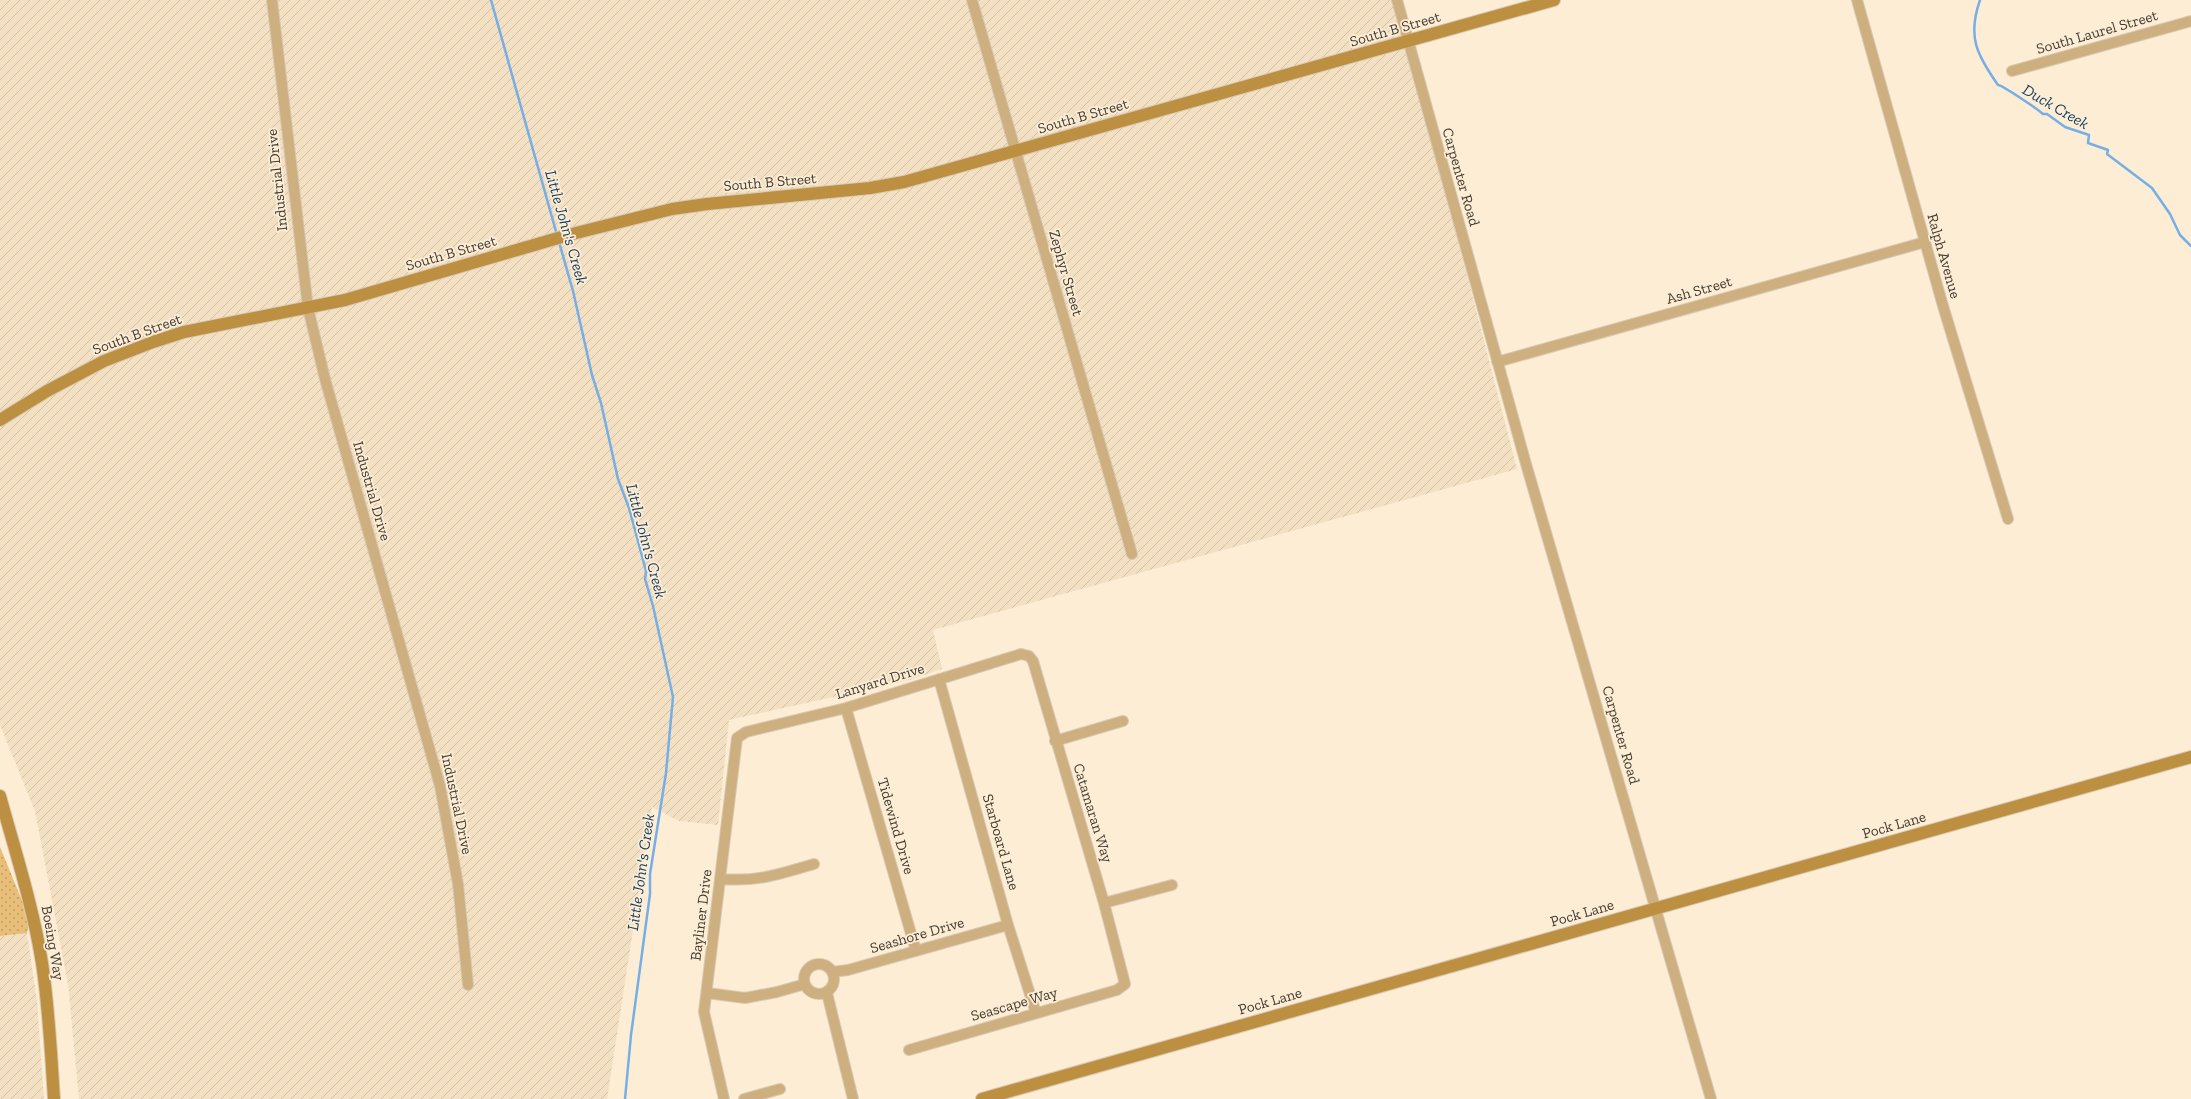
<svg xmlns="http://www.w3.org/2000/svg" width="2191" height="1099" viewBox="0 0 2191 1099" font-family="'Zilla Slab',serif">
  <defs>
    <pattern id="industrial-furrows" width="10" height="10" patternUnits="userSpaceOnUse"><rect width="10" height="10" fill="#f3e0c2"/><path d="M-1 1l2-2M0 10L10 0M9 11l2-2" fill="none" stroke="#d2c1a7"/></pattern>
    <pattern id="green-dots" width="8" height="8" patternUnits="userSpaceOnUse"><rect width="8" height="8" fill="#e9be78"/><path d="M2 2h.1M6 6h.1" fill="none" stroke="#be9c63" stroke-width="1.8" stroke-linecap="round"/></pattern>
  </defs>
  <rect width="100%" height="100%" fill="#fdedd5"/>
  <!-- industrial -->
  <path fill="url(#industrial-furrows)" d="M0 0H1396L1517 469 933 630 942 669 910 680 729 720 718 825 679 821 652 807 607 1099H79L68 984 35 811 0 725Z
    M27 933 37 1002 44 1099H0V936Z"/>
  <!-- green -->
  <path fill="url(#green-dots)" d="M0 847 30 920 27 933 0 936Z"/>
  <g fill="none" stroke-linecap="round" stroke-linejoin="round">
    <!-- stream -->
    <path stroke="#76aee6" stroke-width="2.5" d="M491 0 557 235
      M1980 0C1967 37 1977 55 1998 85 2002 85 2039 110 2043 114H2047L2065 127 2089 135 2088 143 2108 150 2107 154 2152 188 2170 214 2180 235 2191 246
      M559 242 573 291 592 375 601 403 618 479 629 508 646 571 645 579 653 606 673 697 666 773 650 874V894L631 1035 625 1099"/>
    <defs>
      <path id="street" d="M272 0 308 308 325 379 440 786 458 884 468 985
        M972 0 1132 554
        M1397 0 1526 464 1711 1099
        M1857 0 1943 306 2008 519
        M2012 71 2191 21
        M1497 362 1925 242
        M939 679 1008 925 1036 1013
        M846 708 916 951
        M1055 741 1123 721
        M721 879C758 882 779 874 814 864
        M1104 903 1172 885
        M804 979a15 15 0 1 1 30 0a15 15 0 1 1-30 0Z
        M832 972 848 970 1008 925
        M707 993 745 998 777 992 805 984
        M827 993 853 1099
        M724 1099 704 1012 737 738 746 732 846 708 1021 654 1029 656 1033 661 1104 903 1125 984 1117 990 909 1050
        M744 1099 780 1089"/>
      <path id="secondary" d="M0 420 47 391 104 361 153 342 184 332 345 300 572 234 672 209 707 204 870 188 904 182 1554 0
        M0 796C15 851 33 906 42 963 49 1008 51 1054 54 1099
        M982 1099 2191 757"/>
    </defs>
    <!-- street casing -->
    <use href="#street" stroke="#d7c9b4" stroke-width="12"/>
    <!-- secondary casing -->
    <use href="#secondary" stroke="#d7c9b4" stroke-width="14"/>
    <!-- street -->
    <use href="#street" stroke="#ceb080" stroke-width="10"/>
    <!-- secondary -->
    <use href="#secondary" stroke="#bc8f41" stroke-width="12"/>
  </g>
  <g text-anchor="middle" stroke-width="3.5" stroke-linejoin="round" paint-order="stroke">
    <!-- street labels -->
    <g font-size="15" fill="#413b31" stroke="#fdedd5">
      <text transform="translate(1395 29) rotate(-16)" y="5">South B Street</text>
      <text transform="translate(2097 32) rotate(-16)" y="5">South Laurel Street</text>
      <text transform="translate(1083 116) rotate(-16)" y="5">South B Street</text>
      <text transform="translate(1461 177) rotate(74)" y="5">Carpenter Road</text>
      <text transform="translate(277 180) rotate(-96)" y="5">Industrial Drive</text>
      <text transform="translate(770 182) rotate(-5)" y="5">South B Street</text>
      <text transform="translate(451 253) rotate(-16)" y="5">South B Street</text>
      <text transform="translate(1944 256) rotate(74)" y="5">Ralph Avenue</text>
      <text transform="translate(1066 273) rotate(74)" y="5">Zephyr Street</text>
      <text transform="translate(1699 290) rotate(-16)" y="5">Ash Street</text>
      <text transform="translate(137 334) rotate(-20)" y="5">South B Street</text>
      <text transform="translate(372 491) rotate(74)" y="5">Industrial Drive</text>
      <text transform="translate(880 681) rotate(-17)" y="5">Lanyard Drive</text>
      <text transform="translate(1621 735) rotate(74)" y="5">Carpenter Road</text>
      <text transform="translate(457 804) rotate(78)" y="5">Industrial Drive</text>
      <text transform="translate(1093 813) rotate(73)" y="5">Catamaran Way</text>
      <text transform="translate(1894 825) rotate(-16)" y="5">Pock Lane</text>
      <text transform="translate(896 826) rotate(74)" y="5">Tidewind Drive</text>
      <text transform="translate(1001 842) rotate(74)" y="5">Starboard Lane</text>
      <text transform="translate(1582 913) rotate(-16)" y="5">Pock Lane</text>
      <text transform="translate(701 915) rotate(-83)" y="5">Bayliner Drive</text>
      <text transform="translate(917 935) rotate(-16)" y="5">Seashore Drive</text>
      <text transform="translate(53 943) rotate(80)" y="5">Boeing Way</text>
      <text transform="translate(1270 1001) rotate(-16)" y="5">Pock Lane</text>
      <text transform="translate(1014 1004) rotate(-16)" y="5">Seascape Way</text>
    </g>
    <!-- water labels -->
    <g font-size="16" font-style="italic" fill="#113a5e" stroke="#fdedd5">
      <text transform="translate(2056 106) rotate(30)" y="6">Duck Creek</text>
      <text transform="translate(567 227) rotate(74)" y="6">Little John's Creek</text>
      <text transform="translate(647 541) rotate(75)" y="6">Little John's Creek</text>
      <text transform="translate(640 872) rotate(-82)" y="6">Little John's Creek</text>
    </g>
  </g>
</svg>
